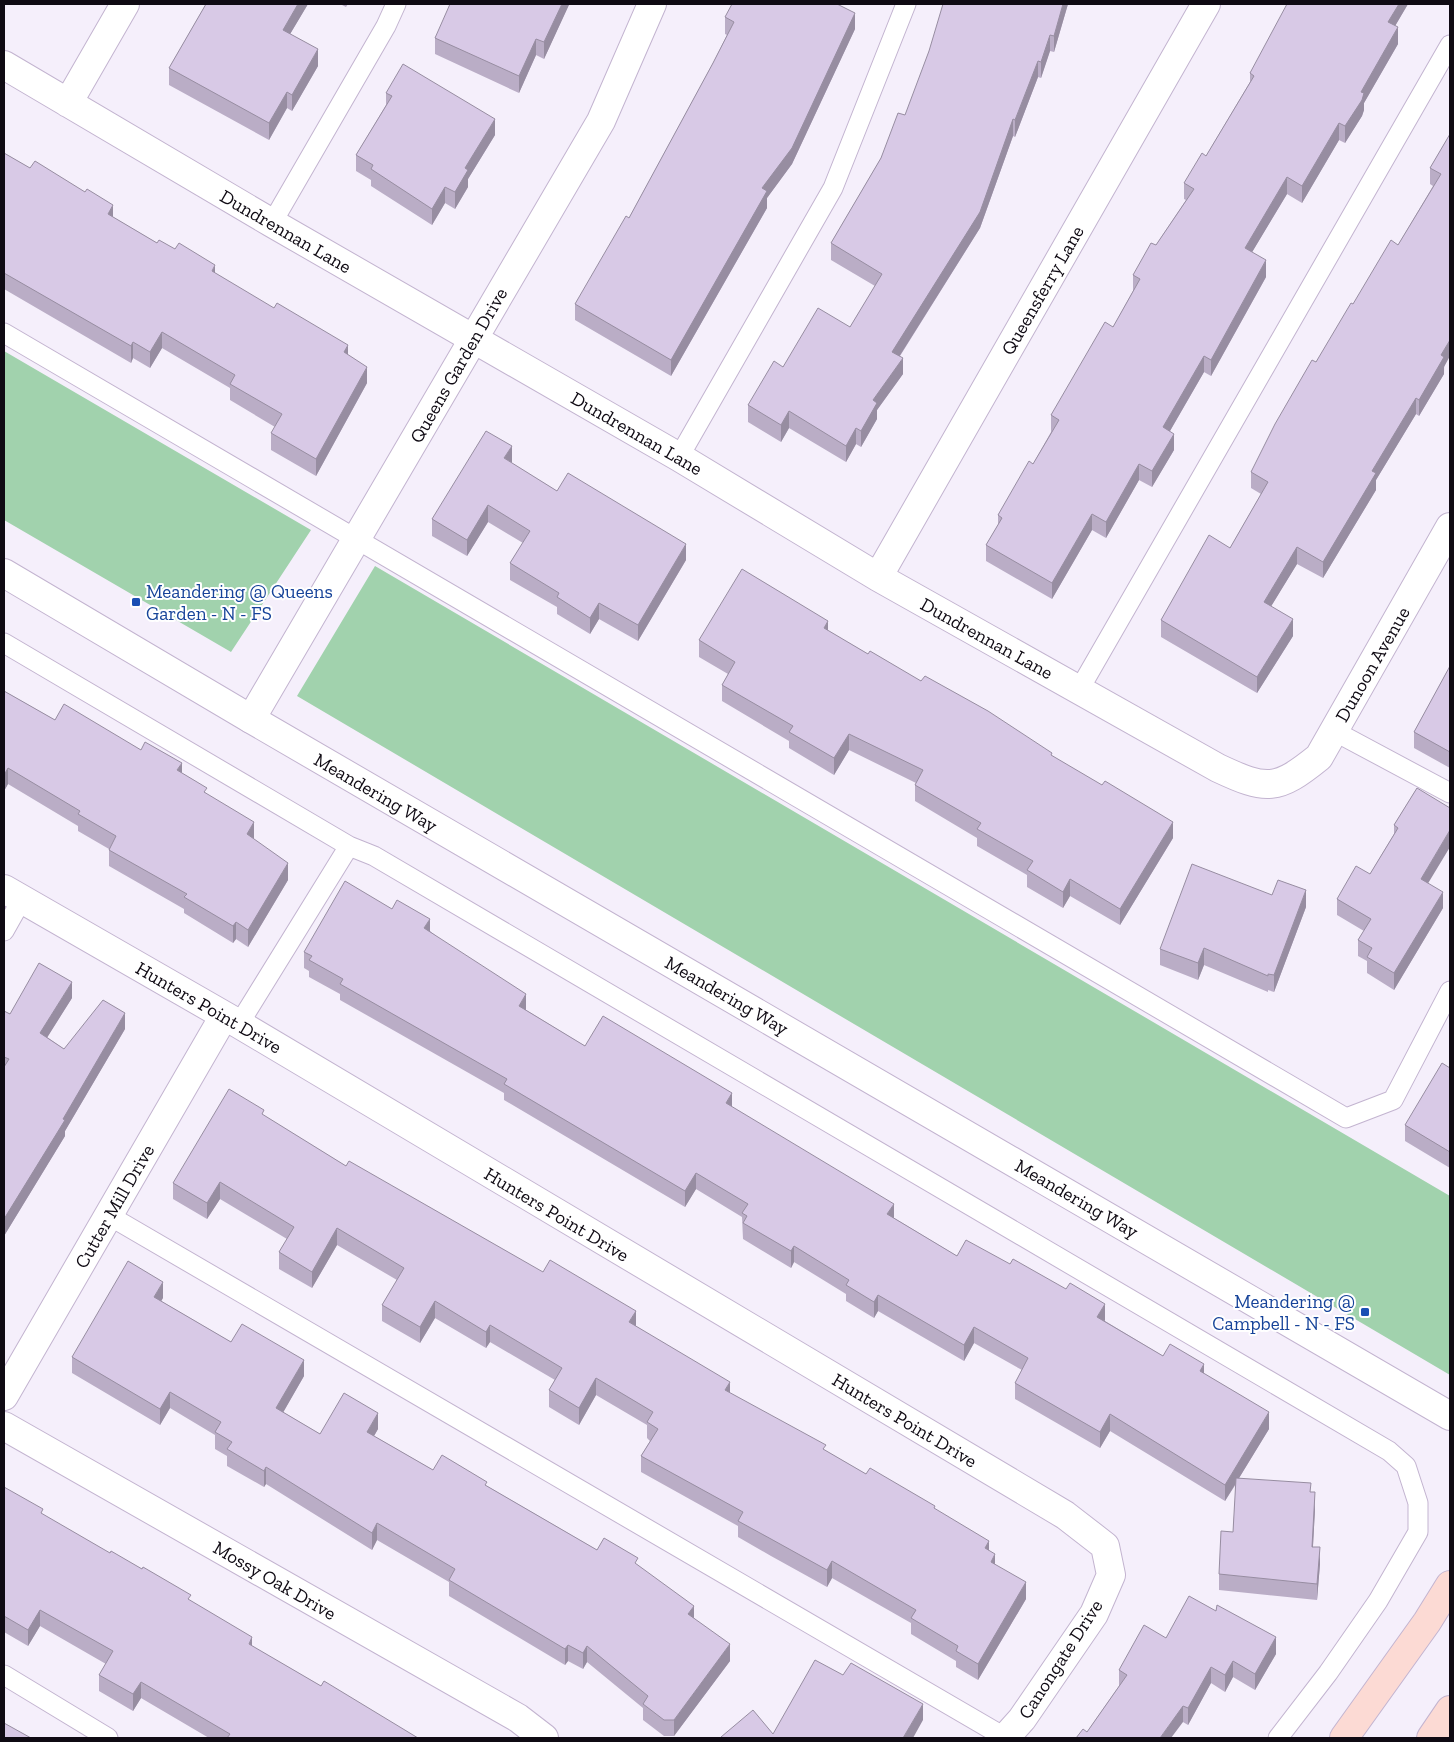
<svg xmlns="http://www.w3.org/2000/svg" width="1454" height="1742" viewBox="0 0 1454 1742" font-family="'Zilla Slab',serif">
  <rect width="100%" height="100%" fill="#f5effb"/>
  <!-- green -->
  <path fill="#a1d2ad" d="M4 351 311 530 231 652 4 520Z
    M375 566 1450 1196V1375L297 696Z"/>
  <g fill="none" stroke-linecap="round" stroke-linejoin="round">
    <defs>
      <path id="service" d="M272 223 386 26 396 4
        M4 333 1346 1118 1393 1100 1450 991
        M679 457 833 188 906 4
        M4 643 349 846
        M1079 690 1450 45
        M1334 731 1450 793
        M4 931 22 899
        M239 1024 349 846 374 856 1389 1451 1406 1466 1418 1503V1532L1378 1601 1328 1673 1278 1738
        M108 1215 1006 1738
        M4 1675 108 1738"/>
      <path id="minor" d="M4 65 272 223 679 457 878 577 1218 768C1267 791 1277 791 1319 757L1450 527
        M68 103 125 4
        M878 577 1206 4
        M251 719 601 121 652 4
        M4 889 239 1024 1065 1515 1105 1546 1111 1575 1094 1614 1022 1719 1005 1738
        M4 1396 224 1016
        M4 1426 518 1718 544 1738"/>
      <path id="tertiary" d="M4 573 251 719 1450 1416"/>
      <path id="secondary" d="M1344 1738 1427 1622 1450 1585
        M1431 1738 1450 1710"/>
    </defs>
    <!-- service casing -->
    <use href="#service" stroke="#c3b4d0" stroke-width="21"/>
    <!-- minor casing -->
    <use href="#minor" stroke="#c3b4d0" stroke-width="30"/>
    <!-- tertiary casing -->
    <use href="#tertiary" stroke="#c3b4d0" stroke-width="30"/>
    <!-- secondary casing -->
    <use href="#secondary" stroke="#c3b4d0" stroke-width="30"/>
    <!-- service -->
    <use href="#service" stroke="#fff" stroke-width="19"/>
    <!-- minor -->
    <use href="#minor" stroke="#fff" stroke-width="28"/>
    <!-- tertiary -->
    <use href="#tertiary" stroke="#fff" stroke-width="28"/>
    <!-- secondary -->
    <use href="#secondary" stroke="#fcdad4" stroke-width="28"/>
  </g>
  <!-- wall -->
  <path fill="#baadc6" d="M206 4H308L290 34 318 66 292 111 287 108 269 140 169 85V68Z
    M340 4H348L346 7Z
    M569 4 544 59 536 55 519 93 435 54V38Z
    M1068 4 1054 52 1050 51 1041 78 1038 77 1015 137 1013 136 980 228 900 356 903 374 877 410V419L861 447 856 444 846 462 789 428 781 442 748 422V405L783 367 850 327 875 286 831 260V243L881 158 905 115Z
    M1299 4H1408L1395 26 1398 44 1364 103V110L1362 116 1345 143 1339 140 1302 203 1287 194 1252 252 1266 277 1211 376 1204 372 1170 431 1174 450 1152 487 1139 480 1106 538 1092 530 1052 599 986 561V545L998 525V515L1033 464 1051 432V415L1113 327 1133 291V275L1156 245 1186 200 1184 199V183L1206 156 1250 82V73Z
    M725 17 855 29 792 164 767 198V208L671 376 575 320V304L629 218 713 63 727 35 725 34Z
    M386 93 495 135 468 179V187L455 209 445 203 432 225 371 186V180L356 171V155L386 105Z
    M1450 134 1444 374 1419 416 1416 414 1376 480V490L1323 578 1297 564 1271 606 1293 636 1257 693 1161 637V620L1230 548 1261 494 1251 488V472L1316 362 1353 304 1398 245 1433 186 1430 184V168Z
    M4 153 157 243 215 273 348 355 367 383 316 476 271 450V433L275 427 230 400V388L162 348 150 368 133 358 131 363 4 289Z
    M511 463 557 491 686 560 638 641 599 619 590 634 557 614V607L510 580V563L523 543 488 522 467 556 432 536V519Z
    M828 631 868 654 921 681 1052 756 1173 838 1120 925 1070 896 1063 908 1027 887V875L977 846V838L915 801V785L916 783 849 750 834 775 789 748V741L722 701V685L728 674 699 657V640Z
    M1450 666V768L1414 748V732Z
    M4 691 55 720 182 773 207 794 254 838V839L288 880 248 947 236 939 233 943 184 913V909L109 866V849L78 831V826L8 784 4 791Z
    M1417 788 1428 883 1443 908 1394 990 1367 973V961L1358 956V940L1364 931 1337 915V899L1370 874 1394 834V825Z
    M1272 895 1306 907 1274 992 1268 990V992L1204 965 1198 980 1160 965V949Z
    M430 931 526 1010 585 1046 732 1107 894 1218 957 1256 1105 1320V1321L1163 1356 1204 1374 1269 1429 1239 1478 1311 1492 1315 1509 1313 1547 1320 1564 1317 1600 1219 1590V1574L1233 1532 1236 1484 1225 1501 1110 1431 1100 1448 1015 1399V1383L1022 1370 974 1343 964 1361 878 1311 874 1318 846 1301V1294L794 1262 791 1268 743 1239 742 1217 696 1189 685 1207 504 1100V1093L340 1000V994L309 977V971L304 968V952Z
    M72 998 47 1037 64 1049 125 1029 65 1131V1136L4 1236V1011L10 1014Z
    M1450 1068V1168L1405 1141V1125Z
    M264 1116 346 1166 636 1326 730 1393 826 1451 866 1474 935 1509 989 1551 995 1564 1026 1599 978 1680 956 1667V1661L911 1634V1623L832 1578 827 1587 771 1556 738 1537V1526L641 1472V1456L650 1441 647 1438V1425L596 1395 579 1425 549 1407V1390L555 1380 490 1342 486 1348 435 1318 420 1343 382 1321V1305L397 1280 337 1245 312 1288 279 1269V1252L287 1239 220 1199 207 1219 173 1199V1183Z
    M163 1298 161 1301 231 1342 304 1376 283 1412 320 1434 378 1429 374 1436 433 1470 487 1486 597 1550 638 1565 694 1618 730 1661 674 1736H664L643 1720V1708L587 1662 583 1669 568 1661 565 1665 449 1596V1582L377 1540 372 1550 266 1484 264 1487 227 1466V1456L215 1449V1435L170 1408 160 1425 72 1373V1357Z
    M4 1487 43 1515 191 1601 252 1646 321 1686 418 1738H209L141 1698 133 1711 99 1691V1675L106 1664 40 1626 28 1646 4 1632Z
    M1166 1638 1276 1654 1255 1690 1233 1677 1225 1692 1211 1683 1188 1725 1183 1722 1087 1732 1119 1686V1670Z"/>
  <!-- shaded-wall -->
  <path fill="#978da1" d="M298 4H308L283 46V30Z
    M562 4H569V5L544 59V42Z
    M1063 4H1068L1054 52V36Z
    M1399 4H1408L1388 38V22Z
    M855 13V29L792 164 767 198V208L671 376V360Z
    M1398 27V44L1364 103V110L1362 116 1345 143V126L1361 92Z
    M1050 35V51L1041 78V62Z
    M536 39V55L519 93V76Z
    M318 49V66L292 111V95Z
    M1038 61V77L1015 137V120Z
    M287 92V108L269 140V123Z
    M495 119V135L468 179V187L455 209V192L465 168Z
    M1013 119V136L980 228 892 368V352Z
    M1339 123V140L1302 203V186Z
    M1287 177V194L1245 264V248Z
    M445 187V203L432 225V209Z
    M113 205V222L108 214Z
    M1266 260V277L1211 376V360Z
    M215 265V281L212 271Z
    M162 332V348L150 368V352Z
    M1450 340V356L1444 367V374L1419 416V400L1441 355Z
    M133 342V358L131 363V346Z
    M348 345V361L344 352Z
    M1204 356V372L1163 443V427Z
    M903 358V374L877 410V419L861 447V431L873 400Z
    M367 367V383L316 476V459Z
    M1416 398V414L1376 480V490L1323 578V562L1372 471Z
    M789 411V428L781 442V425Z
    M856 428V444L846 462V446Z
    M1174 434V450L1152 487V471Z
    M512 446V463L504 458Z
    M1139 464V480L1106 538V522Z
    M488 505V522L467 556V540Z
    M1092 514V530L1052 599V583Z
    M686 544V560L638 641V625Z
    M1297 547V564L1264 618V602Z
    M599 603V619L590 634V618Z
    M1293 619V636L1257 693V677Z
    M828 621V638L824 628Z
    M849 734V750L834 775V758Z
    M182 763V779L177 770Z
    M8 768V784L4 791V775Z
    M254 822V838L247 850V834Z
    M1173 822V838L1120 925V909Z
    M1450 830V847L1421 895V879Z
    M288 863V880L248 947V930Z
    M1070 879V896L1063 908V892Z
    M1306 890V907L1274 992V975Z
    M1443 892V908L1394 990V973Z
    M430 919V935L424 928Z
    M236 922V939L233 943V926Z
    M1204 948V965L1198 980V963Z
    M72 982V998L40 1049V1033Z
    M526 994V1010L519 1022V1006Z
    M125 1013V1029L65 1131V1136L4 1236V1219Z
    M732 1093V1110L726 1103Z
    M696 1173V1189L685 1207V1191Z
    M220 1182V1199L207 1219V1203Z
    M894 1204V1220L887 1214Z
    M337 1228V1245L312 1288V1272Z
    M794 1246V1262L791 1268V1251Z
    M163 1282V1298L154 1313V1297Z
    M878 1295V1311L874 1318V1302Z
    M435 1301V1318L420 1343V1327Z
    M1105 1304V1320L1097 1333V1317Z
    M636 1311V1327L629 1322Z
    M490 1325V1342L486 1348V1332Z
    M974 1327V1343L964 1361V1345Z
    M304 1360V1376L276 1425V1408Z
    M1204 1364V1381L1200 1371Z
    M596 1378V1395L579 1425V1408Z
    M730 1382V1398L725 1390Z
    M170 1392V1408L160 1425V1409Z
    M1269 1412V1429L1225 1501V1485Z
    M378 1413V1429L367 1448V1432Z
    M1110 1414V1431L1100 1448V1432Z
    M266 1467V1484L264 1487V1471Z
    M1315 1492V1509L1312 1563V1547Z
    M377 1523V1540L372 1550V1533Z
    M989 1541V1557L985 1548Z
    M1320 1547V1564L1317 1600V1584Z
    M995 1554V1571L991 1562Z
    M832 1561V1578L827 1587V1570Z
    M1026 1582V1599L978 1680V1664Z
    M694 1606V1623L688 1614Z
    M40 1610V1626L28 1646V1630Z
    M252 1637V1653L249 1644Z
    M1276 1637V1654L1255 1690V1674Z
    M730 1644V1661L674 1736V1720Z
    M568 1645V1661L565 1665V1649Z
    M587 1646V1662L583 1669V1653Z
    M1233 1661V1677L1225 1692V1675Z
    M1211 1667V1683L1188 1725V1708Z
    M141 1682V1698L133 1711V1694Z
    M923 1704V1720L913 1738H903Z
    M1183 1706V1722L1171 1738H1160Z"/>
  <!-- building -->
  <path fill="#d8c9e6" stroke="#978da1" d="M206 4H298L283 30 318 49 292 95 287 92 269 123 169 68Z
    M450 4H562L544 42 536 39 519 76 435 38Z
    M732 4H837L855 13 792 148 762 188 767 191 671 360 575 304 626 216 629 218 713 63 734 22 725 17Z
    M943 4H1063L1054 36 1050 35 1041 62 1038 61 1015 120 1013 119 980 212 892 352 903 358 873 400 877 403 861 431 856 428 846 446 789 411 781 425 748 405 774 361 783 367 818 308 850 327 882 274 831 243 881 158 898 113 905 115 929 51Z
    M1287 4H1399L1388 22 1398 27 1361 92 1364 93 1362 100 1345 126 1339 123 1302 186 1287 177 1245 248 1266 260 1211 360 1204 356 1163 427 1174 434 1152 471 1139 464 1106 522 1092 514 1052 583 986 545 1002 518 998 515 1029 461 1033 464 1059 420 1051 415 1105 322 1113 327 1140 279 1133 275 1151 243 1156 245 1194 189 1184 183 1202 153 1206 156 1254 76 1250 73Z
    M403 64 495 119 465 168 468 170 455 192 445 187 432 209 371 169 373 165 356 155 392 96 386 93Z
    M1450 134V340L1441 355 1444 357 1419 400 1416 398 1372 471 1376 473 1323 562 1297 547 1264 602 1293 619 1257 677 1161 620 1209 535 1230 548 1268 482 1251 472 1275 424 1312 360 1316 362 1351 303 1353 304 1391 240 1398 245 1441 174 1430 168Z
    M4 153 30 168 35 161 85 192 87 189 113 205 108 214 157 243 159 240 175 249 179 243 215 265 212 271 274 308 277 303 348 345 344 352 367 367 316 459 271 433 282 414 230 384 235 375 162 332 150 352 133 342 131 346 4 273Z
    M486 431 512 446 504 458 557 491 568 473 686 544 638 625 599 603 590 618 557 597 559 593 510 563 530 531 488 505 467 540 432 519Z
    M742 569 828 621 824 628 868 654 870 651 921 681 925 676 988 711 1052 753 1051 755 1102 785 1105 781 1173 822 1120 909 1070 879 1063 892 1027 870 1033 861 977 829 981 823 915 785 923 770 849 734 834 758 789 732 793 726 722 685 735 662 699 640Z
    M1450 666V752L1414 732Z
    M4 691 55 720 64 704 141 750 145 742 182 763 177 770 207 788 204 792 254 822 247 834 288 863 248 930 236 922 233 926 184 897 187 894 109 850 116 836 78 814 80 811 8 768 4 775Z
    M1417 788 1450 808V830L1421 879 1443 892 1394 973 1367 957 1372 948 1358 940 1371 919 1337 899 1356 866 1370 874 1398 828 1394 825Z
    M1192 864 1272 895 1278 880 1306 890 1274 975 1268 974V976L1204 948 1198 963 1160 949Z
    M345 881 392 909 397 900 430 919 424 928 526 994 519 1006 585 1046 603 1016 732 1093 726 1103 894 1204 887 1214 957 1256 966 1240 1010 1264 1013 1259 1066 1289 1070 1283 1105 1304 1097 1317 1163 1356 1170 1344 1204 1364 1200 1371 1269 1412 1225 1485 1110 1414 1100 1432 1015 1383 1028 1358 974 1327 964 1345 878 1295 874 1302 846 1285 849 1280 794 1246 791 1251 743 1223 747 1216 742 1213 748 1204 696 1173 685 1191 504 1084 507 1079 340 984 343 979 309 960 312 956 304 952Z
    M39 963 72 982 40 1033 64 1049 103 1000 125 1013 63 1119 65 1120 4 1219V1067L9 1059 4 1057V1011L10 1014Z
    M1442 1063 1450 1068V1152L1405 1125Z
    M229 1089 264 1110 262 1114 346 1166 349 1161 543 1272 550 1260 636 1311 629 1322 730 1382 725 1390 826 1445 823 1449 866 1474 870 1468 935 1506 934 1508 989 1541 985 1548 995 1554 991 1562 1026 1582 978 1664 956 1651 958 1646 911 1618 916 1610 832 1561 827 1570 771 1539 738 1521 743 1512 641 1456 658 1429 647 1422 653 1412 596 1378 579 1408 549 1390 562 1368 490 1325 486 1332 435 1301 420 1327 382 1305 404 1268 337 1228 312 1272 279 1252 294 1227 220 1182 207 1203 173 1183Z
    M128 1261 163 1282 154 1297 231 1342 242 1324 304 1360 276 1408 320 1434 344 1393 378 1413 367 1432 433 1470 442 1455 487 1482 485 1485 597 1550 604 1538 638 1558 635 1563 694 1606 688 1614 730 1644 674 1720H664L643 1704 648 1696 587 1646 583 1653 568 1645 565 1649 449 1580 455 1569 377 1523 372 1533 266 1467 264 1471 227 1449 232 1442 215 1432 221 1422 170 1392 160 1409 72 1357Z
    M1236 1478 1311 1483 1310 1492H1315L1312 1547H1320L1317 1584 1219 1574 1221 1531 1233 1532Z
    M4 1487 43 1509 41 1513 110 1553 111 1551 142 1569 143 1567 191 1595 188 1599 252 1637 249 1644 321 1686 324 1681 418 1738H227L230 1734 141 1682 133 1694 99 1675 113 1651 40 1610 28 1630 4 1616Z
    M1189 1596 1216 1611 1217 1605 1276 1637 1255 1674 1233 1661 1225 1675 1211 1667 1188 1708 1183 1706 1160 1738H1076L1083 1729 1087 1732 1127 1675 1119 1670 1144 1625 1166 1638Z
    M815 1660 843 1675 851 1663 923 1704 903 1738H722L721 1737 753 1710 773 1734Z
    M4 1723 31 1738H4Z"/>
  <!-- markers -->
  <g fill="#1a4fb4" stroke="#fff" stroke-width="2">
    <rect x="131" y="597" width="10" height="10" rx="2.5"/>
    <rect x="1360" y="1307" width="10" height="10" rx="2.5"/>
  </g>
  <g text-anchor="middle" stroke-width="4" stroke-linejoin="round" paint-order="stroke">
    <!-- street labels -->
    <g font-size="19" fill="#0f0a13" stroke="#fff">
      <text transform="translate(286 231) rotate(30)" y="7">Dundrennan Lane</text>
      <text transform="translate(1042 290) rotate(-60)" y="7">Queensferry Lane</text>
      <text transform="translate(458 365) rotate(-60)" y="7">Queens Garden Drive</text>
      <text transform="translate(637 433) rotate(30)" y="7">Dundrennan Lane</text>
      <text transform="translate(987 638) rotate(29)" y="7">Dundrennan Lane</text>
      <text transform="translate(1372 664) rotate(-60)" y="7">Dunoon Avenue</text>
      <text transform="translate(376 792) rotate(30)" y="7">Meandering Way</text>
      <text transform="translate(727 995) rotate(30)" y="7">Meandering Way</text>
      <text transform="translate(209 1007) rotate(30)" y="7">Hunters Point Drive</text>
      <text transform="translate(1077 1198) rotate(30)" y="7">Meandering Way</text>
      <text transform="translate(114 1206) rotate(-60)" y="7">Cutter Mill Drive</text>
      <text transform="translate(557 1214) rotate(31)" y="7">Hunters Point Drive</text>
      <text transform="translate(905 1420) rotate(31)" y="7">Hunters Point Drive</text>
      <text transform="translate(275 1580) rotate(30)" y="7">Mossy Oak Drive</text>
      <text transform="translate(1060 1659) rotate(-57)" y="7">Canongate Drive</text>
    </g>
    <!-- transit labels -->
    <g font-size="19" fill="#164399" stroke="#fff" text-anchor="start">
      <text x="146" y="598">Meandering @ Queens<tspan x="146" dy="22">Garden - N - FS</tspan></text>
      <text x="1355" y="1308" text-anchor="end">Meandering @<tspan x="1355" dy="22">Campbell - N - FS</tspan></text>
    </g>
  </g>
  <!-- border -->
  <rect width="1454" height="1742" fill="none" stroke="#0f0a13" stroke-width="10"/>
</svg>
